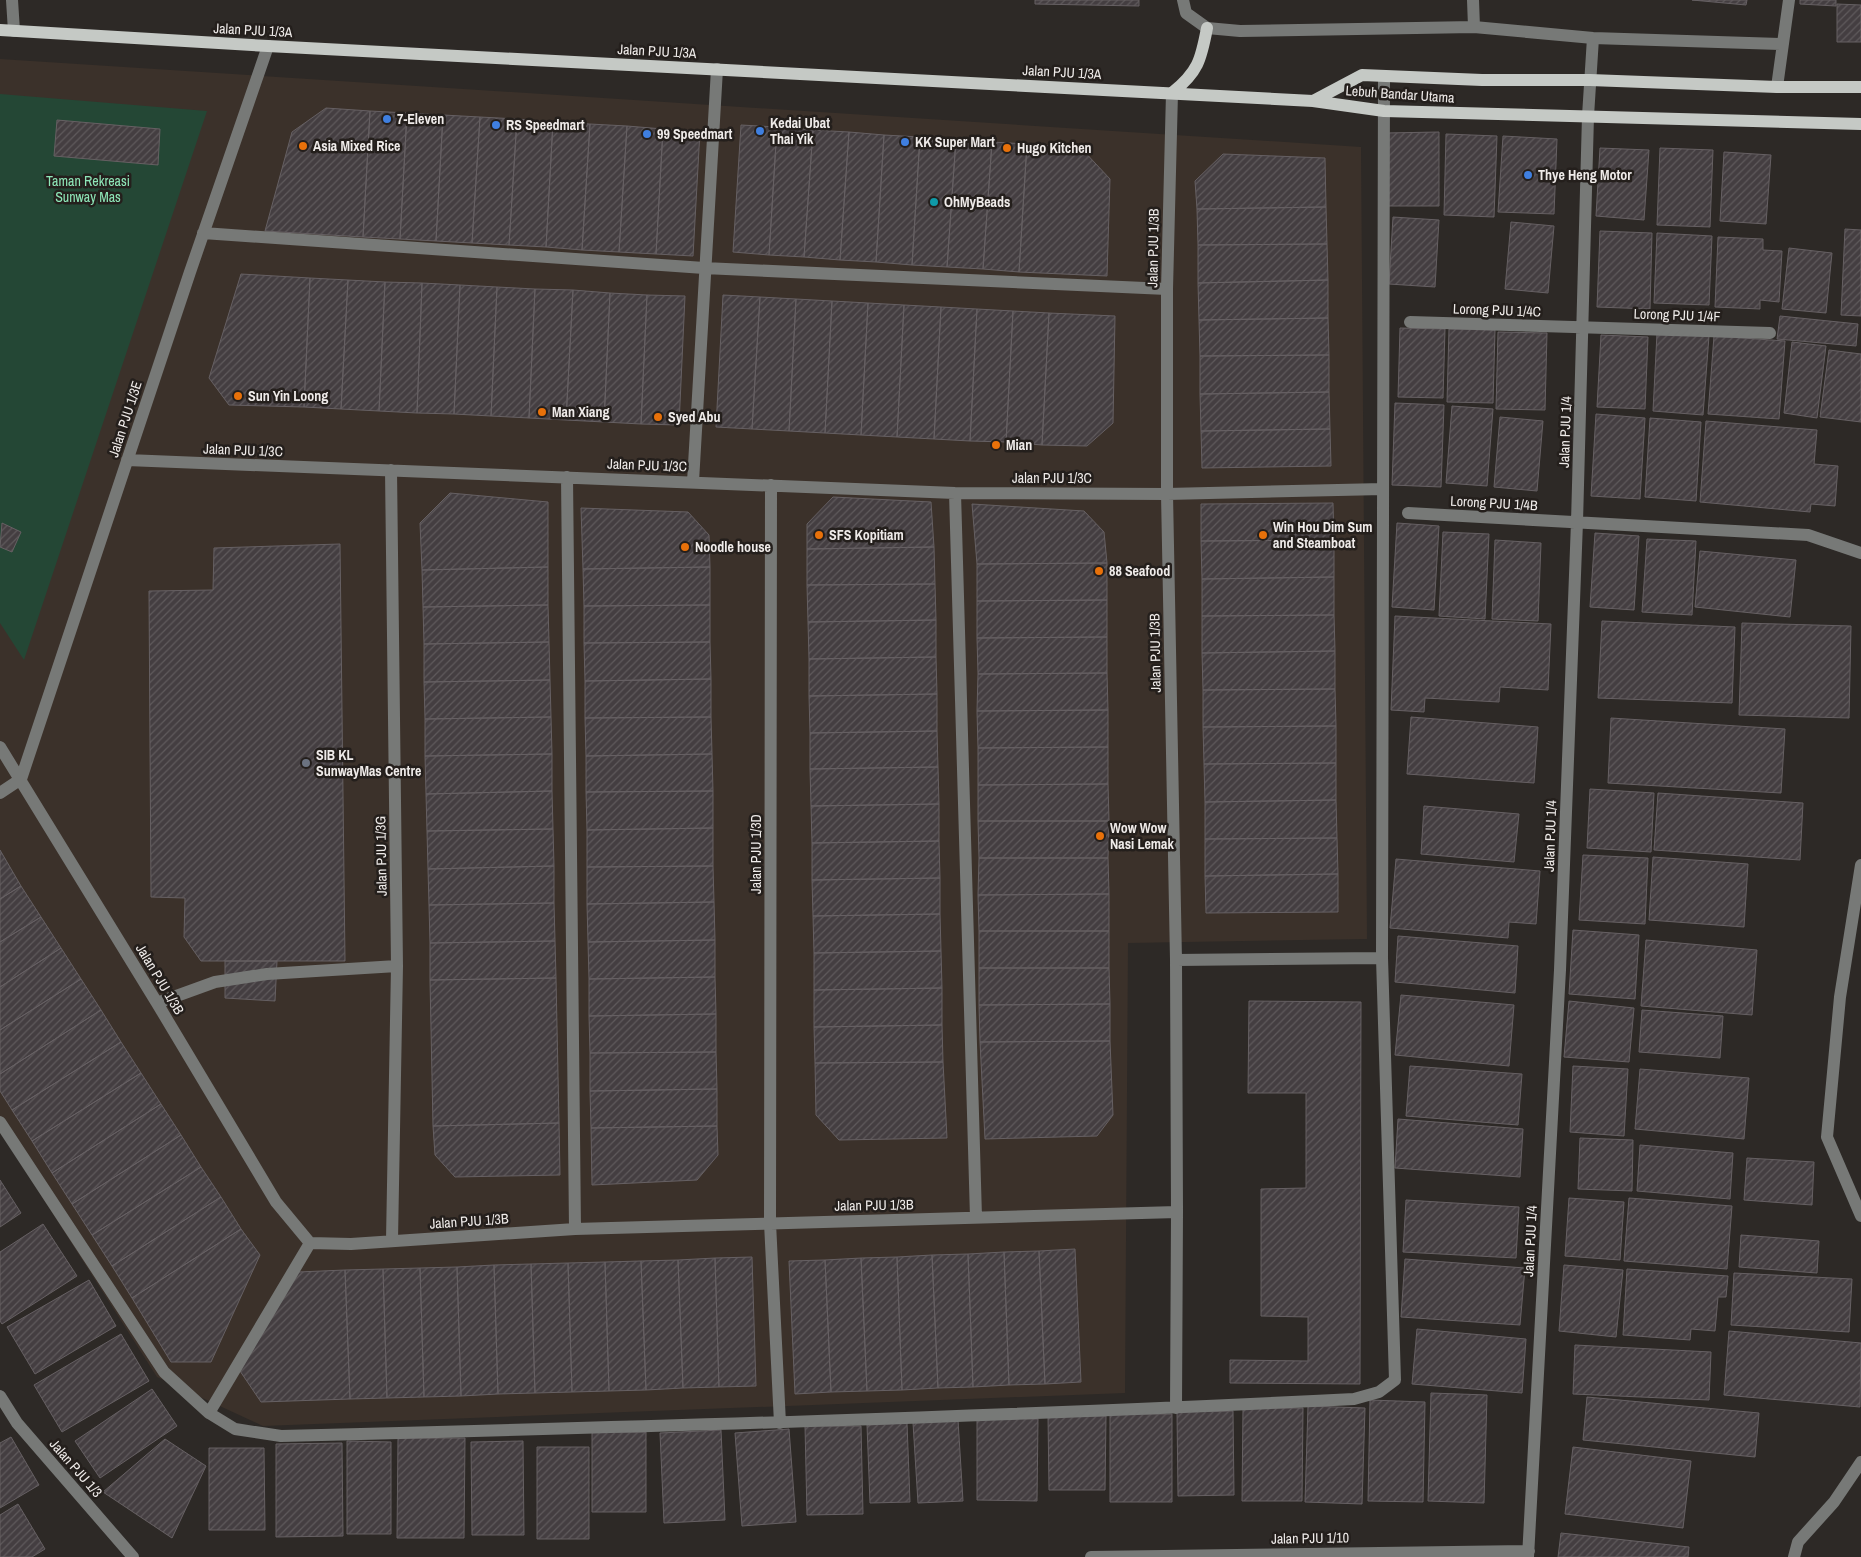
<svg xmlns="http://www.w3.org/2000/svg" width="1861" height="1557" viewBox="0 0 1861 1557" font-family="'Archivo Narrow',sans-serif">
  <defs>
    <pattern id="building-hatch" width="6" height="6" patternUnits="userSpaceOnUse" patternTransform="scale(1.25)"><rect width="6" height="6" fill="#443e41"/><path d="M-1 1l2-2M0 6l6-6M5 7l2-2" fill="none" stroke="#5f5a5c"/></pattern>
  </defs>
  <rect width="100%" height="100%" fill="#2d2926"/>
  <!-- built -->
  <path fill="#3b312a" d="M0 59 1361 147 1367 939 1128 943 1125 1393 263 1426 157 1377 0 1131Z"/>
  <!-- green -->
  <path fill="#244735" d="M0 94 207 111 24 660 0 623Z"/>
  <!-- building -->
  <path fill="url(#building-hatch)" stroke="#666063" d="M1035 0H1139V6L1035 4Z
    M1692 0H1747L1746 5Z
    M1800 0H1836V6L1800 4Z
    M1837 4 1861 5V42H1837Z
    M326 108 370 111 363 237 265 231 292 132Z
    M370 111 407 113 400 239 363 237Z
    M407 113 443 115 436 241 400 239Z
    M443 115 480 117 472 243 436 241Z
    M480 117 517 119 509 245 472 243Z
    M517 119 553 122 546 247 509 245Z
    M57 120 160 129 158 165 54 156Z
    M553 122 590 124 582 250 546 247Z
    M590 124 627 126 619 252 582 250Z
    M741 125 777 127 769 255 733 252Z
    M627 126 663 129 656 254 619 252Z
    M777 127 813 130 804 257 769 255Z
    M663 129 700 131 693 256 656 254Z
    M813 130 849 132 840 260 804 257Z
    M849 132 884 135 876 262 840 260Z
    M1439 132V206H1386L1385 133Z
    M1446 134 1497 136 1494 217 1444 215Z
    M884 135 920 137 912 265 876 262Z
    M1503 136 1557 139 1554 214 1498 212Z
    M920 137 956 139 947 267 912 265Z
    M956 139 992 142 983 269 947 267Z
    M992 142 1027 144 1019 272 983 269Z
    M1027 144 1081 148 1110 179 1107 276 1019 272Z
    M1600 148 1649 150 1644 220 1596 216Z
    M1660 148 1713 150 1710 227 1657 225Z
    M1724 152 1771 155 1766 224 1720 221Z
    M1223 154 1325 158 1326 207 1197 209 1195 181Z
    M1326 207 1327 244 1198 245 1197 209Z
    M1393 217 1439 220 1435 287 1389 284Z
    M1511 222 1554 226 1548 293 1505 289Z
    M1845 229 1861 230V316L1841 315Z
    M1600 231 1652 233 1650 309 1597 307Z
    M1657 233 1712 236 1709 305 1654 303Z
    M1718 237 1763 239V250L1782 251 1779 302 1760 300V309L1715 307Z
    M1327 244 1328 280 1198 283V245Z
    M1789 248 1832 253 1826 313 1782 309Z
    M241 274 310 278 304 407 229 405 209 378Z
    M310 278 348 280 341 409 304 407Z
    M348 280 385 282 379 411 341 409Z
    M1328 280V318L1199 320 1198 283Z
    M385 282 422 283 417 413 379 411Z
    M422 283 460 285 454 414 417 413Z
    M460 285 497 287 491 416 454 414Z
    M497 287 535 289 529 418 491 416Z
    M535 289 573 290 566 420 529 418Z
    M573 290 610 293 604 422 566 420Z
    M610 293 647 295 641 424 604 422Z
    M647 295 685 296 679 425 641 424Z
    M723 295 760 297 752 429 716 427Z
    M760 297 796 299 789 431 752 429Z
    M796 299 832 301 825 433 789 431Z
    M832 301 868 303 861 435 825 433Z
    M868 303 904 305 897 437 861 435Z
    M904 305 941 307 934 439 897 437Z
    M941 307 977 309 970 441 934 439Z
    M977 309 1013 311 1006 442 970 441Z
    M1013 311 1049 313 1042 445 1006 442Z
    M1049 313 1115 316 1113 423 1087 446 1042 445Z
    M1780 316 1858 324 1856 346 1777 339Z
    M1328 318 1329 355 1200 356 1199 320Z
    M1400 328 1445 329 1443 398 1398 397Z
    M1449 329 1495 330 1493 403 1447 402Z
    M1498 332 1547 333 1545 410 1496 409Z
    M1657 333 1709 336 1703 415 1653 411Z
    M1601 335 1648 337 1645 409 1597 407Z
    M1714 336 1785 341 1779 419 1708 414Z
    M1792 342 1826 346 1817 418 1784 413Z
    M1829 350 1861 354V422L1820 417Z
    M1329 355V392L1200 394V356Z
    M1329 392 1330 429 1201 431 1200 394Z
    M1395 403 1444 405 1441 487 1392 485Z
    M1452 406 1493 409 1487 486 1446 483Z
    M1596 414 1645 418 1640 499 1591 496Z
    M1500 417 1543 421 1537 491 1494 487Z
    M1650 418 1701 422 1696 501 1645 497Z
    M1706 421 1817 430 1814 464 1838 466 1835 506 1811 504 1810 512 1700 502Z
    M1330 429 1331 466 1202 468 1201 431Z
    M450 493 548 502V567L422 570 420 523Z
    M833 497 931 502 934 547 807 549V524Z
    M1333 503 1334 540 1201 541V504Z
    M972 504 1084 511 1104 532 1107 563 977 564Z
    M581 508 688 512 709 535 710 567 583 569Z
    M2 523 21 532 12 552 0 547Z
    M1397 523 1439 526 1434 610 1392 607Z
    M1443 532 1489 534 1485 619 1439 616Z
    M1595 533 1639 536 1634 610 1590 607Z
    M1647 539 1696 541 1692 615 1642 612Z
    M1334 540V577L1202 579 1201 541Z
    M1495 540 1541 543 1538 621 1492 619Z
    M340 544 345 961H201L184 937 185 898 151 897 149 591 213 590 214 548Z
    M934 547 935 584 807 585V549Z
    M1700 551 1796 560 1790 617 1695 607Z
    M1107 563V600L977 601V564Z
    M548 567V605L423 607 422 570Z
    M710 567V605L584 606 583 569Z
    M1334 577V615L1202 616V579Z
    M935 584 936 620 808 622 807 585Z
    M1107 600V637L977 638V601Z
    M548 605 549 642 424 644 423 607Z
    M710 605V642L584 643V606Z
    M1334 615 1335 651 1202 653V616Z
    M1395 616 1551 624 1548 690 1500 687 1499 702 1425 698 1424 712 1391 710Z
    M936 620V657L809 659 808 622Z
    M1602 621 1735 627 1732 703 1598 698Z
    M1742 623 1851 626 1849 718 1739 715Z
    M1107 637V673L978 674 977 638Z
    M549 642 550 680 424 682V644Z
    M710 642 711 679 585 681 584 643Z
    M1335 651V689L1203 690 1202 653Z
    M936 657 937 694 809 696V659Z
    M1107 673 1108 710 977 711 978 674Z
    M711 679V717L585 718V681Z
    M550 680 551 717 425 719 424 682Z
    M1335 689 1336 726 1203 727V690Z
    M937 694V731L810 733 809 696Z
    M1108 710V747L978 748 977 711Z
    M551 717 552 754 425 756V719Z
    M711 717 712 754 586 756 585 718Z
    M1411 717 1538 727 1534 783 1407 774Z
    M1611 718 1785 729 1781 793 1608 783Z
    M1336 726V763L1204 764 1203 727Z
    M937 731 938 767 810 769V733Z
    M1108 747V784L978 785V748Z
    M552 754V791L426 794 425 756Z
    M712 754 713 791 586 792V756Z
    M1336 763V800L1205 802 1204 764Z
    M938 767 939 804 811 806 810 769Z
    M1108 784 1109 821H978V785Z
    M1590 789 1654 793 1651 852 1587 848Z
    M552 791 553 829 427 831 426 794Z
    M713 791V828L587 830 586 792Z
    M1658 793 1803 803 1800 860 1654 850Z
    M1336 800 1337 838 1205 839V802Z
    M939 804V841L812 843 811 806Z
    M1424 806 1519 814 1514 862 1421 854Z
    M978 821H1109L1108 858H979Z
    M713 828V866L587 867V830Z
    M553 829 554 866 428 869 427 831Z
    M1337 838 1338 874 1205 876V839Z
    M939 841 940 878 812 880V843Z
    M0 850 21 886 0 899Z
    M1583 855 1648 858 1645 924 1579 920Z
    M1653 857 1748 864 1744 927 1649 920Z
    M979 858H1108L1109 894 978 895Z
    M1396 859 1540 871 1536 924 1509 922 1508 938 1390 928Z
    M554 866V903L429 905 428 869Z
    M713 866 714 902 587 904V867Z
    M1338 874V912L1206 913 1205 876Z
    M940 878V914L813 916 812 880Z
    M21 886 41 917 0 942V899Z
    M1109 894V931H979L978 895Z
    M714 902 715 940 588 942 587 904Z
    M554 903 555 941 430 943 429 905Z
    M940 914 941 951 814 953 813 916Z
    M41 917 61 948 0 987V942Z
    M1573 930 1639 935 1635 999 1569 994Z
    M979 931H1109V968H979Z
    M1398 936 1518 946 1515 993 1395 982Z
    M715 940V977L589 979 588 942Z
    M1646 940 1757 950 1752 1015 1641 1006Z
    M555 941 556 978 430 980V943Z
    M61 948 81 979 0 1030V987Z
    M941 951 942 988 814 990V953Z
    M225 961H277L275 1001 225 998Z
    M979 968H1109L1110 1004 979 1005Z
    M715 977 716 1014 589 1016V979Z
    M556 978 559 1123 433 1126 430 980Z
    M81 979 101 1010 0 1074V1030Z
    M942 988V1025L814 1027V990Z
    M1401 995 1514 1005 1509 1066 1395 1055Z
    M1249 1001 1361 1002 1360 1384 1230 1383V1360L1308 1361V1317L1261 1316V1189L1306 1188V1093H1248Z
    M1569 1001 1634 1008 1629 1062 1564 1057Z
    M1110 1004V1041L980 1042 979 1005Z
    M101 1010 121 1042 12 1110 0 1091V1074Z
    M1642 1010 1723 1016 1720 1058 1639 1052Z
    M716 1014V1052L590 1053 589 1016Z
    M942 1025 943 1062 815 1063 814 1027Z
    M1110 1041 1113 1115 1097 1136 985 1139 980 1042Z
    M121 1042 141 1073 32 1141 12 1110Z
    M716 1052 717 1089 590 1091V1053Z
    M943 1062 947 1138 839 1140 816 1115 815 1063Z
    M1410 1066 1522 1074 1518 1125 1406 1116Z
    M1573 1066 1628 1069 1624 1136 1570 1132Z
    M1640 1069 1749 1078 1744 1139 1635 1129Z
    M141 1073 161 1104 52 1173 32 1141Z
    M717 1089V1126L591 1128 590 1091Z
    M161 1104 181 1135 72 1204 52 1173Z
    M1398 1119 1523 1129 1520 1177 1395 1168Z
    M559 1123 560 1175 455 1177 435 1155 433 1126Z
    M717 1126 718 1155 697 1180 592 1185 591 1128Z
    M181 1135 201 1167 92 1235 72 1204Z
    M1580 1138 1633 1140 1632 1191 1578 1189Z
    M1640 1145 1733 1153 1730 1199 1637 1191Z
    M1747 1158 1814 1162 1812 1205 1744 1200Z
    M201 1167 221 1197 112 1266 92 1235Z
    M0 1180 21 1213 0 1227Z
    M221 1197 241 1229 132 1298 112 1266Z
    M1569 1198 1624 1202 1620 1260 1565 1256Z
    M1629 1198 1732 1206 1727 1269 1624 1261Z
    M1406 1200 1519 1207 1516 1258 1403 1252Z
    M43 1224 77 1276 2 1324 0 1321V1252Z
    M241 1229 260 1255 211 1362H171L132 1298Z
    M1741 1235 1819 1241 1817 1273 1739 1267Z
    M1075 1249 1081 1382 1045 1384 1039 1251Z
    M1039 1251 1045 1384 1009 1385 1004 1252Z
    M1004 1252 1009 1385 973 1387 968 1254Z
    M968 1254 973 1387 938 1388 932 1255Z
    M932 1255 938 1388 902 1390 897 1257Z
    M752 1257 756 1386 719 1387 715 1258Z
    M897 1257 902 1390 867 1391 861 1258Z
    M715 1258 719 1387 683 1388 678 1260Z
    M861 1258 867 1391 831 1392 825 1260Z
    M1405 1259 1525 1268 1520 1325 1401 1317Z
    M678 1260 683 1388 646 1390 641 1261Z
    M825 1260 831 1392 795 1394 789 1261Z
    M641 1261 646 1390 609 1391 605 1262Z
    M605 1262 609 1391 572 1392 568 1263Z
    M568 1263 572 1392 535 1393 531 1264Z
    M531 1264 535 1393 498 1394 494 1265Z
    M494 1265 498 1394 461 1396 457 1267Z
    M1564 1265 1623 1270 1616 1337 1559 1331Z
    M457 1267 461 1396 424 1397 420 1268Z
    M420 1268 424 1397 387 1398 383 1269Z
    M383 1269 387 1398 350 1399 345 1270Z
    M1627 1269 1728 1276 1726 1297H1718L1715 1331 1691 1329 1690 1340 1623 1335Z
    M345 1270 350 1399 261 1402 240 1371 298 1272Z
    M1734 1273 1852 1279 1849 1332 1731 1325Z
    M89 1280 116 1326 35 1374 7 1327Z
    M1417 1329 1526 1339 1522 1393 1412 1384Z
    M1729 1331 1861 1343 1860 1407 1724 1395Z
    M121 1334 149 1381 62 1432 34 1385Z
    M1575 1345 1711 1352 1709 1400 1573 1394Z
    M152 1389 177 1426 100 1478 75 1441Z
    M1431 1393 1487 1395 1484 1503 1428 1501Z
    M1587 1397 1759 1413 1755 1457 1583 1440Z
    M1370 1400 1425 1402 1423 1502 1368 1501Z
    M1308 1406 1365 1408 1362 1504 1305 1502Z
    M1243 1408H1303L1302 1501H1242Z
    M1233 1411 1234 1495 1178 1496 1177 1412Z
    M1110 1414H1172V1502H1110Z
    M1048 1416H1106L1105 1490H1049Z
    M977 1418 1038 1419 1037 1501 977 1500Z
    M958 1420 963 1501 918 1503 913 1423Z
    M907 1423 910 1502 870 1503 867 1425Z
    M805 1426H861L863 1514 807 1515Z
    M789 1429 796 1522 742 1526 735 1433Z
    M721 1430 725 1520 664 1523 660 1433Z
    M592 1432H646V1512H592Z
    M11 1437 39 1485 0 1508V1443Z
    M398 1438H465L464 1538H397Z
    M165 1439 206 1466 172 1538 103 1492Z
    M347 1441 391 1442V1534H347Z
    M523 1441 524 1535H472L471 1442Z
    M342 1443 343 1536 276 1537V1444Z
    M537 1447H589V1539H537Z
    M1573 1447 1691 1461 1683 1528 1565 1514Z
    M209 1448H264L265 1530H209Z
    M18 1504 45 1549 32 1557H0V1515Z
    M1561 1533 1689 1547 1688 1557H1558Z"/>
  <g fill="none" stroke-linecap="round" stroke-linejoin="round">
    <!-- minor -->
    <path stroke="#777977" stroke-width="12" d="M12 0 14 31
      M1183 0 1186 13 1207 28 1240 31 1474 27 1593 38 1783 44
      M1473 0 1474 27
      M1777 87 1789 0
      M1172 93 1167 289V494L1176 960 1177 1212 1176 1408
      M203 233 704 268 1167 289
      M1410 322 1770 333
      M127 460 955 493 1167 494 1383 489
      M391 470 397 966 392 1240
      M567 477 575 1229
      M693 482 717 69
      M771 485 770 1223 780 1423
      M955 493 976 1217
      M1408 513 1808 535 1861 553
      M0 747 157 1003 276 1202 310 1243 351 1244 575 1229 1177 1212
      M0 793 21 779 190 272 268 46
      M1861 865 1840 997 1827 1137 1861 1216
      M1176 960 1382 958
      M157 1003 215 982 267 974 397 966
      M0 1122 164 1372 209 1413 235 1429 281 1436C639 1427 996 1417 1354 1399L1379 1392 1395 1380 1382 958 1384 76
      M0 1396 17 1423 133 1557
      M209 1413 310 1243
      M1091 1557 1529 1551
      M1528 1557 1560 970 1577 522 1588 116 1593 38
      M1794 1557 1798 1542 1834 1502 1861 1462"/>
    <!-- major -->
    <path stroke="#c5c9c5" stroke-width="12" d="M0 30 268 46 1313 101 1384 111 1861 124
      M1172 93C1198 72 1201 60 1207 28
      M1313 101 1362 75 1482 80H1590L1777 87H1861"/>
  </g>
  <!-- markers -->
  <g fill="#3f7fe0" stroke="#241f1c" stroke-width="2">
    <circle cx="387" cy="119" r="5"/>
    <circle cx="496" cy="125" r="5"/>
    <circle cx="760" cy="131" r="5"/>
    <circle cx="647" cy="134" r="5"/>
    <circle cx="905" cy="142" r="5"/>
    <circle cx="1528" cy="175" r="5"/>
  </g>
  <g fill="#e8710a" stroke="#241f1c" stroke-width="2">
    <circle cx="303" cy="146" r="5"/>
    <circle cx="1007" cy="148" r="5"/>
    <circle cx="238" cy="396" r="5"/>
    <circle cx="542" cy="412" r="5"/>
    <circle cx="658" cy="417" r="5"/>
    <circle cx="996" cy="445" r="5"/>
    <circle cx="819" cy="535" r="5"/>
    <circle cx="1263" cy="535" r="5"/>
    <circle cx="685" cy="547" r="5"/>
    <circle cx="1099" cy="571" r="5"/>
    <circle cx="1100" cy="836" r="5"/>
  </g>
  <circle fill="#0f9aa8" stroke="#241f1c" stroke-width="2" cx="934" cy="202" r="5"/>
  <circle fill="#6b7280" stroke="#241f1c" stroke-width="2" cx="306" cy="763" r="5"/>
  <g text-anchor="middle" stroke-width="5" stroke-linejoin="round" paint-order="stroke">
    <!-- street labels -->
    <g font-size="14" fill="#efebe9" stroke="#241f1c">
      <text transform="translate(253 30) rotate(3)" y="5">Jalan PJU 1/3A</text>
      <text transform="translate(657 51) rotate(3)" y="5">Jalan PJU 1/3A</text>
      <text transform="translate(1062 72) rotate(3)" y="5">Jalan PJU 1/3A</text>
      <text transform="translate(1400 94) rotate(4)" y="5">Lebuh Bandar Utama</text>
      <text transform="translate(1153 248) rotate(-89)" y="5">Jalan PJU 1/3B</text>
      <text transform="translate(1497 310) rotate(2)" y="5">Lorong PJU 1/4C</text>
      <text transform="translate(1677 315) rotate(2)" y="5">Lorong PJU 1/4F</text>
      <text transform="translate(125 419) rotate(-72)" y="5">Jalan PJU 1/3E</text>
      <text transform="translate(1565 432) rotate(-88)" y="5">Jalan PJU 1/4</text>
      <text transform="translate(243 450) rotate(2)" y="5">Jalan PJU 1/3C</text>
      <text transform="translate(647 465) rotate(2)" y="5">Jalan PJU 1/3C</text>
      <text x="1052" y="483">Jalan PJU 1/3C</text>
      <text transform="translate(1494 503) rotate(3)" y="5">Lorong PJU 1/4B</text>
      <text transform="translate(1155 653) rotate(-91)" y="5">Jalan PJU 1/3B</text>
      <text transform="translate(1550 836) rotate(-88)" y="5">Jalan PJU 1/4</text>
      <text transform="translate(756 854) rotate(-90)" y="5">Jalan PJU 1/3D</text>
      <text transform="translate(381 856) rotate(-91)" y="5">Jalan PJU 1/3G</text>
      <text transform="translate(160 979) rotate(59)" y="5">Jalan PJU 1/3B</text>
      <text transform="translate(874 1205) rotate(-1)" y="5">Jalan PJU 1/3B</text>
      <text transform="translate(469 1221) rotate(-4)" y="5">Jalan PJU 1/3B</text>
      <text transform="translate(1530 1241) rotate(-87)" y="5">Jalan PJU 1/4</text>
      <text transform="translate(76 1468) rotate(49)" y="5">Jalan PJU 1/3</text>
      <text transform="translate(1310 1538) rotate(-1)" y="5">Jalan PJU 1/10</text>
    </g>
    <!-- poi labels -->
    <g font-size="14" font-weight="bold" fill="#efebe9" stroke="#241f1c" text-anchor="start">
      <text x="397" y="124">7-Eleven</text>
      <text x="770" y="128">Kedai Ubat<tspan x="770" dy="16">Thai Yik</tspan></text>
      <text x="506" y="130">RS Speedmart</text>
      <text x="657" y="139">99 Speedmart</text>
      <text x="915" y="147">KK Super Mart</text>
      <text x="313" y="151">Asia Mixed Rice</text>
      <text x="1017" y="153">Hugo Kitchen</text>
      <text x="1538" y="180">Thye Heng Motor</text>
      <text x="944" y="207">OhMyBeads</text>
      <text x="248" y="401">Sun Yin Loong</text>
      <text x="552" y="417">Man Xiang</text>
      <text x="668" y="422">Syed Abu</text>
      <text x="1006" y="450">Mian</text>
      <text x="1273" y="532">Win Hou Dim Sum<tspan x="1273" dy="16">and Steamboat</tspan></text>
      <text x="829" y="540">SFS Kopitiam</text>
      <text x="695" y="552">Noodle house</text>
      <text x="1109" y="576">88 Seafood</text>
      <text x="316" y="760">SIB KL<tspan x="316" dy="16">SunwayMas Centre</tspan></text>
      <text x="1110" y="833">Wow Wow<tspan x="1110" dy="16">Nasi Lemak</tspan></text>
    </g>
    <!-- park labels -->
    <g font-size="14" fill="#8ee7b8" stroke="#241f1c">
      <text x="88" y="186">Taman Rekreasi<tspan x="88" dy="16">Sunway Mas</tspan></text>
    </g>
  </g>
</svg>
